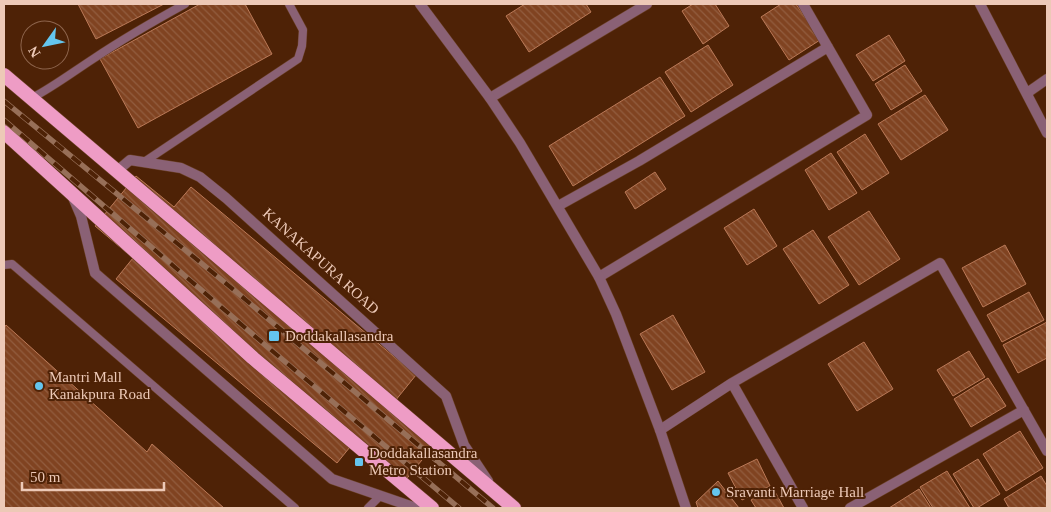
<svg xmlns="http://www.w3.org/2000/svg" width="1051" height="512" viewBox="0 0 1051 512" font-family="'Times New Roman',serif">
  <defs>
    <pattern id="building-back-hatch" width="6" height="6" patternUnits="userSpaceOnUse" patternTransform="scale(1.25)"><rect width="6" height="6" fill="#804321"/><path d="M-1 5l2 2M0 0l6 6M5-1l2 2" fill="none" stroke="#925d3f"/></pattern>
  </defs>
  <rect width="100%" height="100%" fill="#4e2206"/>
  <!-- building -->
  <path fill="url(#building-back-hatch)" stroke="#bb7957" d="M78 4H164L96 39Z
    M200 4H245L272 54 138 128 100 59Z
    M525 4H586L591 12 529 52 506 16Z
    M693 4H715L729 26 703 44 682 11Z
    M781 4H796L820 40 789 60 761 17Z
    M889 35 905 61 873 81 856 55Z
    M708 45 733 85 691 112 665 72Z
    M905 65 922 91 891 110 875 84Z
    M660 77 685 116 573 186 549 146Z
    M925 95 948 130 901 160 878 124Z
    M865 134 889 173 862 190 837 152Z
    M831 153 857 193 829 210 805 170Z
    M655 172 666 189 635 209 625 192Z
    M136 176 174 207 191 187 416 375 395 401 440 438 399 488 350 447 337 463 116 279 133 258 95 226Z
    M754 209 777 246 747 265 724 228Z
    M869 211 900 259 859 285 828 237Z
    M813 230 849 285 819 304 783 249Z
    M1005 245 1026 284 983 307 962 268Z
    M1029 292 1044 320 1002 342 987 315Z
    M673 315 705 372 672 390 640 334Z
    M1047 322V358L1018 373 1003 345Z
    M6 325 147 452 152 444 224 508H4V328Z
    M864 342 893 389 857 411 828 364Z
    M969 351 985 377 953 396 937 370Z
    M988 378 1006 406 971 427 954 399Z
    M1020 431 1043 468 1006 491 983 454Z
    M757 459 770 486 742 500 728 473Z
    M978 459 1000 494 977 508H974L953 474Z
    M947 471 970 508H933L920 487Z
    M1041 476 1047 486V508H1009L1004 499Z
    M718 481 739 508H698L696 502Z
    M773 488 784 508H756L751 500Z
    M919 489 931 508H889Z"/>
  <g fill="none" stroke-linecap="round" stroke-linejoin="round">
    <defs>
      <path id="service" d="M32 98C53 87 73 72 93 59 123 39 154 21 185 4
        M144 162 298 59 302 46 303 30 289 4
        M4 265 12 264 295 508
        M368 508 380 496"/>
      <path id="minor" d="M980 4 1047 133
        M1027 93 1047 79
        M490 98 647 4
        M558 206 639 161 828 47
        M599 277 867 115 803 4
        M732 383 803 508
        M660 430 732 383 940 263 1047 451
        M850 508 1024 410"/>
      <path id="tertiary" d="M420 4 490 98 520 143 599 277 616 314 660 430 686 508
        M117 171 130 160 181 168 200 177 226 198 446 396 464 445 488 481
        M72 195 81 216 95 273 332 479 416 508"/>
      <path id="trunk" d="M4 75 514 508
        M4 132 253 358 432 508"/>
    </defs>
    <!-- service casing -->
    <use href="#service" stroke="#6b4026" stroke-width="9"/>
    <!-- minor casing -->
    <use href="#minor" stroke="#6b4026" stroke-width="11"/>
    <!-- tertiary casing -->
    <use href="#tertiary" stroke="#6b4026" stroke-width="11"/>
    <!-- trunk casing -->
    <use href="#trunk" stroke="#6b4026" stroke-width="15"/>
    <!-- service -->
    <use href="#service" stroke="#8a6175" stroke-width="8"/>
    <!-- minor -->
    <use href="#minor" stroke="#8a6175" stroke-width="10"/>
    <!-- tertiary -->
    <use href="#tertiary" stroke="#8a6175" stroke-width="10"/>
    <!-- trunk -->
    <use href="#trunk" stroke="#ee9cc5" stroke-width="14"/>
    <defs>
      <path id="rail" d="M4 101 240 295 493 508
        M4 120 264 344 459 508"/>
    </defs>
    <!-- rail casing -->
    <use href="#rail" stroke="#976f58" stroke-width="5.5"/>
    <!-- rail -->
    <use href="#rail" stroke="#4e2206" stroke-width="4" stroke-dasharray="11" stroke-linecap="butt"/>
  </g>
  <!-- markers -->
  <g fill="#64c5ee" stroke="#4e2206" stroke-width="2">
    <rect x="268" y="330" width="12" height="12" rx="2.5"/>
    <circle cx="39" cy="386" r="5"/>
    <rect x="354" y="457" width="10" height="10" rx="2.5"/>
    <circle cx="716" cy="492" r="5"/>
  </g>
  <g text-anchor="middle" stroke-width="4" stroke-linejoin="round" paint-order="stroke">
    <!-- street labels -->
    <g font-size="15" fill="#edc9b7" stroke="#4e2206">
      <text transform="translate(321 261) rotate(42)" y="5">KANAKAPURA ROAD</text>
    </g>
    <!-- poi labels -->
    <g font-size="15" fill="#edc9b7" stroke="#4e2206" text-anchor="start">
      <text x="285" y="341">Doddakallasandra</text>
      <text x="49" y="382">Mantri Mall<tspan x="49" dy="17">Kanakpura Road</tspan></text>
      <text x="369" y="458">Doddakallasandra<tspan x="369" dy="17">Metro Station</tspan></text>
      <text x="726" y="497">Sravanti Marriage Hall</text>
    </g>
  </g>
  <!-- border -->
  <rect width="1051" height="512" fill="none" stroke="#edc9b7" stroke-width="10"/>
  <!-- north arrow -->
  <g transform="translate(45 45) rotate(237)"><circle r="24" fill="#4e2206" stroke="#8e654d"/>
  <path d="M0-4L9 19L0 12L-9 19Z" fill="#64c5ee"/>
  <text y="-8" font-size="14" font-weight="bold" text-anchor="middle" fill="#edc9b7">N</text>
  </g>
  <!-- scale -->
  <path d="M22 482v8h142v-8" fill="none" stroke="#edc9b7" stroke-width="2.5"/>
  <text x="30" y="482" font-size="15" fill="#edc9b7" stroke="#4e2206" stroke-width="4" paint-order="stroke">50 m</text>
</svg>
